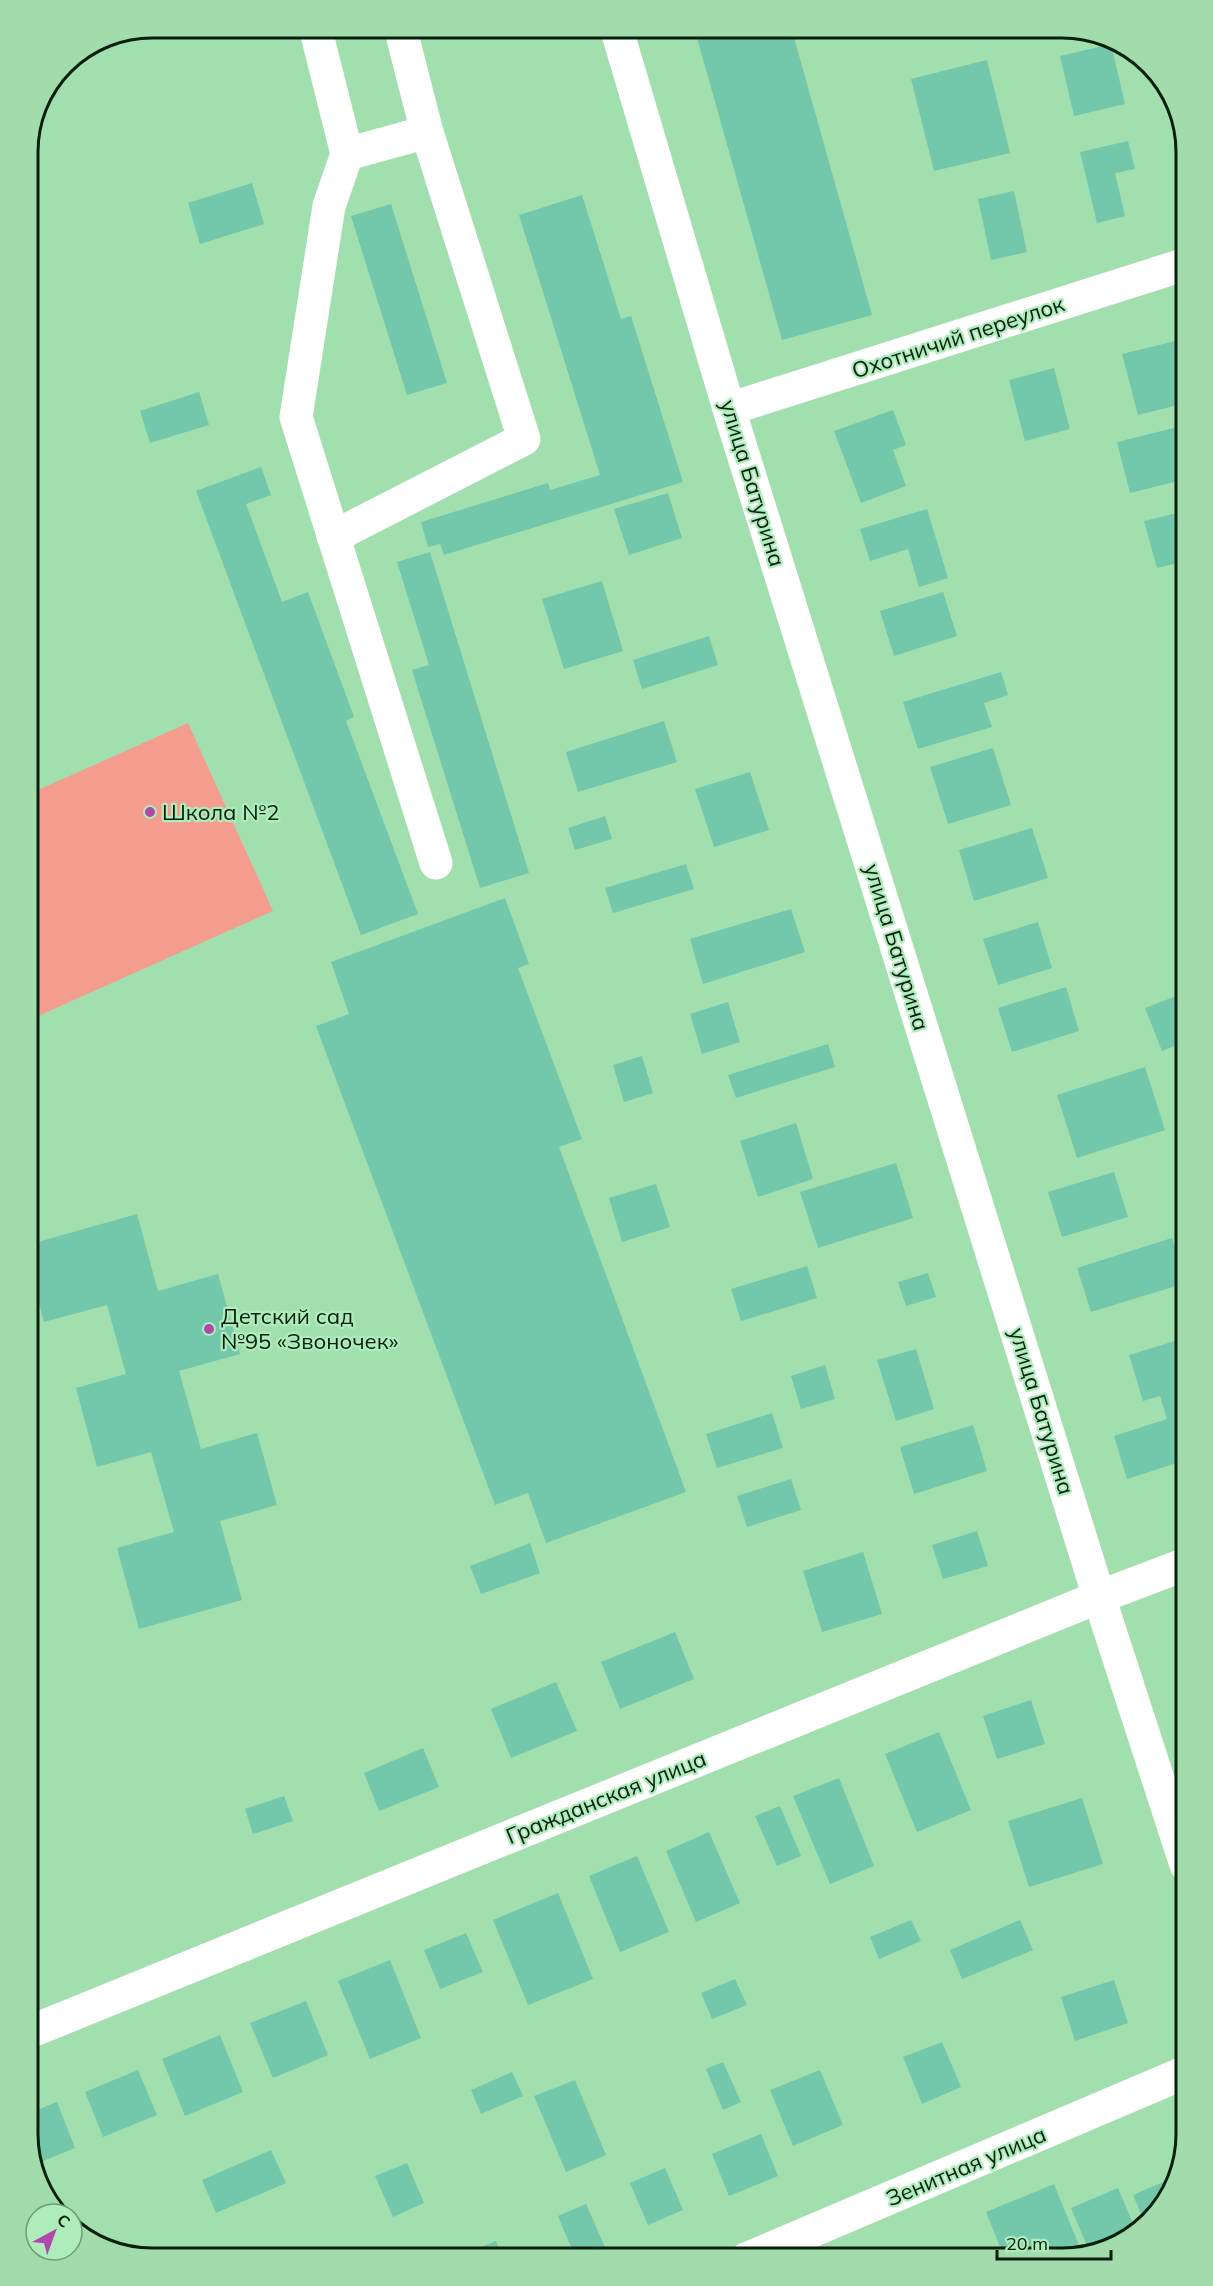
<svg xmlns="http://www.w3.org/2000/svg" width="1213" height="2286" viewBox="0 0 1213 2286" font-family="Mulish,sans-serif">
  <rect width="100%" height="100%" fill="#a2dfae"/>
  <!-- green -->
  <path fill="#f49d8e" d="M188 723 273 911 27 1021V795Z"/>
  <!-- building -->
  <path fill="#73c7ab" d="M694 27H791L872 315 782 340Z
    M1111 44 1125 104 1074 116 1060 56Z
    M987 60 1010 153 934 171 911 79Z
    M1128 141 1135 169 1115 173 1125 216 1097 223 1080 152Z
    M252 183 264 224 200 244 188 203Z
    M1014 191 1027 252 991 260 978 199Z
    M582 195 621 319 631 316 683 482 444 555 440 544 428 547 421 522 548 483 550 490 600 475 519 215Z
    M391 204 447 383 407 395 351 216Z
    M1180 340 1186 361V403L1138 415 1122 354Z
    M1054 368 1070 429 1025 441 1009 380Z
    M199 392 209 425 150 443 140 411Z
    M27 408 36 410 28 436H27Z
    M893 410 906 445 893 450 906 486 861 503 834 431Z
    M1186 425V479L1130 493 1117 442Z
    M261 467 271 495 246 504 282 602 308 592 354 717 346 721 418 914 361 935 196 491Z
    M668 493 682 538 629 555 614 509Z
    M927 509 948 578 919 587 908 549 870 561 860 529Z
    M1186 511V561L1157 568 1144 521Z
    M430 552 529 873 480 888 412 670 429 665 397 562Z
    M602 581 623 651 564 669 542 599Z
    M943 592 957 636 894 656 880 611Z
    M709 636 718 665 642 689 633 660Z
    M1001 672 1008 695 984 703 992 727 918 749 903 702Z
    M664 721 677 762 578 792 566 752Z
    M993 748 1011 805 948 824 930 767Z
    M750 772 769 830 714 847 695 789Z
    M605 816 612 839 575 850 568 828Z
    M1032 828 1048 878 974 901 959 850Z
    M686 864 694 889 613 913 605 888Z
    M505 898 529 964 518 968 582 1139 559 1147 686 1492 546 1543 528 1493 495 1505 316 1026 349 1014 331 962Z
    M791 909 805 952 703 984 690 939Z
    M1038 922 1052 968 998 985 983 939Z
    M1066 987 1079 1031 1012 1052 998 1008Z
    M1184 993 1186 998V1041L1162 1051 1145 1008Z
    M728 1002 740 1042 702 1054 690 1014Z
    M828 1044 835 1067 736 1098 728 1075Z
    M642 1056 653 1093 624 1102 613 1065Z
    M1145 1067 1165 1130 1077 1158 1057 1095Z
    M796 1123 813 1179 758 1197 740 1141Z
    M896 1163 913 1218 818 1248 800 1192Z
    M1114 1172 1128 1217 1062 1237 1048 1192Z
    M656 1184 670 1227 622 1242 609 1198Z
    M137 1214 158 1291 218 1274 240 1354 179 1371 201 1449 257 1433 277 1505 220 1521 242 1600 139 1629 117 1548 174 1532 151 1452 97 1467 76 1388 126 1374 107 1305 44 1322 27 1260V1245Z
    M1172 1238 1186 1283 1091 1312 1077 1268Z
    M807 1266 817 1298 741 1321 731 1289Z
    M928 1273 936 1297 906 1306 898 1282Z
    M1175 1341 1186 1375V1460L1127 1479 1114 1436 1167 1419 1160 1396 1143 1401 1129 1355Z
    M916 1349 934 1409 896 1421 877 1360Z
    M825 1365 835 1399 801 1409 791 1376Z
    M772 1413 783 1448 717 1468 706 1434Z
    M973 1425 987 1471 914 1494 900 1447Z
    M791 1479 801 1510 747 1527 737 1496Z
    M977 1531 988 1566 943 1579 932 1545Z
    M530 1543 540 1573 481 1594 470 1566Z
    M863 1552 882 1614 822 1632 803 1571Z
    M675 1632 694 1679 620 1709 601 1662Z
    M556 1682 577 1731 511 1758 491 1709Z
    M1031 1700 1045 1744 997 1759 983 1716Z
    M939 1732 971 1810 917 1832 885 1754Z
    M423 1748 439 1787 379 1811 364 1773Z
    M839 1778 874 1866 830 1884 793 1796Z
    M284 1796 293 1821 253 1834 245 1809Z
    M1082 1798 1103 1864 1029 1887 1008 1821Z
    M780 1806 801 1856 777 1866 755 1816Z
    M709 1832 740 1903 696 1922 666 1851Z
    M637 1856 669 1932 620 1952 589 1876Z
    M558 1893 593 1979 528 2005 493 1920Z
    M911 1920 921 1941 879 1959 870 1937Z
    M1020 1920 1033 1950 962 1979 950 1950Z
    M466 1933 483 1972 440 1989 424 1950Z
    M390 1960 421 2038 370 2059 338 1981Z
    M735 1979 747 2005 712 2019 701 1993Z
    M1114 1980 1128 2023 1075 2041 1061 1997Z
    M306 2001 328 2055 273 2078 250 2023Z
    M220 2035 243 2092 185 2116 162 2059Z
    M942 2042 961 2087 922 2104 903 2057Z
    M723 2062 741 2102 723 2110 706 2069Z
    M138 2070 157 2115 103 2137 85 2092Z
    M820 2070 843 2125 793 2146 770 2090Z
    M512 2072 523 2096 481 2114 471 2090Z
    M575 2080 606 2155 566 2172 534 2096Z
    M57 2102 75 2148 33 2165 27 2135V2114Z
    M761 2134 778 2176 729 2196 712 2154Z
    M271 2150 286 2183 216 2213 202 2180Z
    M407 2163 424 2203 393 2217 375 2176Z
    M665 2168 683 2210 648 2225 630 2183Z
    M1173 2178 1165 2203 1144 2221 1133 2195Z
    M1054 2184 1083 2255 1062 2259H1005L986 2212Z
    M1118 2188 1135 2228 1110 2249 1090 2253 1071 2208Z
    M586 2204 605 2247 576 2259 558 2216Z
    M496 2241 503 2259H453Z
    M400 2246 406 2259H371Z
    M974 2246 980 2259H945Z"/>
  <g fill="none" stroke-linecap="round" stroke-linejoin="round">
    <!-- minor -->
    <path stroke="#fff" stroke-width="33" d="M315 27 347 154 329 206 296 417 436 863
      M616 27 729 409 1099 1597 1186 1865
      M347 154 427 132
      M729 409 1186 264
      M333 537 524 439 427 132 400 27
      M27 2033 1099 1597 1186 1564
      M746 2259 1186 2072"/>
  </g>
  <!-- markers -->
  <g fill="#b148ab" stroke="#afecbb" stroke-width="2">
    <circle cx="150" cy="812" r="6"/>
    <circle cx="209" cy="1329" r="6"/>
  </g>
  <g text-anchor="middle" stroke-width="4.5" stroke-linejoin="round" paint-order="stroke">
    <!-- street labels -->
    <g font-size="22" fill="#071f0d" stroke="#afecbb">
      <text transform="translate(958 337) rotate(-18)" y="8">Охотничий переулок</text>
      <text transform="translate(753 483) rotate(73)" y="8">улица Батурина</text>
      <text transform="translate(897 947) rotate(73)" y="8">улица Батурина</text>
      <text transform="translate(1042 1411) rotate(73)" y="8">улица Батурина</text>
      <text transform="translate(606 1797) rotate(-22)" y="8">Гражданская улица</text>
      <text transform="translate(966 2166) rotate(-23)" y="8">Зенитная улица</text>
    </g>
    <!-- poi labels -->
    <g font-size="22" fill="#071f0d" stroke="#afecbb" text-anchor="start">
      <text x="162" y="820">Школа №2</text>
      <text x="221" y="1324">Детский сад<tspan x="221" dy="25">№95 «Звоночек»</tspan></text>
    </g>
  </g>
  <!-- crop -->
  <path d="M0 0H1213V2286H0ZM152 38H1062A114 114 0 0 1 1176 152V2134A114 114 0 0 1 1062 2248H152A114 114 0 0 1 38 2134V152A114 114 0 0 1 152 38Z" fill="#a2dcad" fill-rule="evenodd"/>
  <path fill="none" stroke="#071f0d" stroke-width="3" d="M152 38H1062A114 114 0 0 1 1176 152V2134A114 114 0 0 1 1062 2248H152A114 114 0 0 1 38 2134V152A114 114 0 0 1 152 38Z"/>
  <!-- north arrow -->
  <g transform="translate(54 2232) rotate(41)"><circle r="28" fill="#afecbb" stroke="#6c9a75" stroke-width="1.5"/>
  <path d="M0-4.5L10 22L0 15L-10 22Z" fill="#b148ab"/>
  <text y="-9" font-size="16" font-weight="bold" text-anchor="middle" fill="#071f0d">С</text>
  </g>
  <!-- scale -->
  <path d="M997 2250v9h114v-9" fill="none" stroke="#071f0d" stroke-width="3"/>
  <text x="1006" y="2250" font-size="18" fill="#071f0d" stroke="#afecbb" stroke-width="4.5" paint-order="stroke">20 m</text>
</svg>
